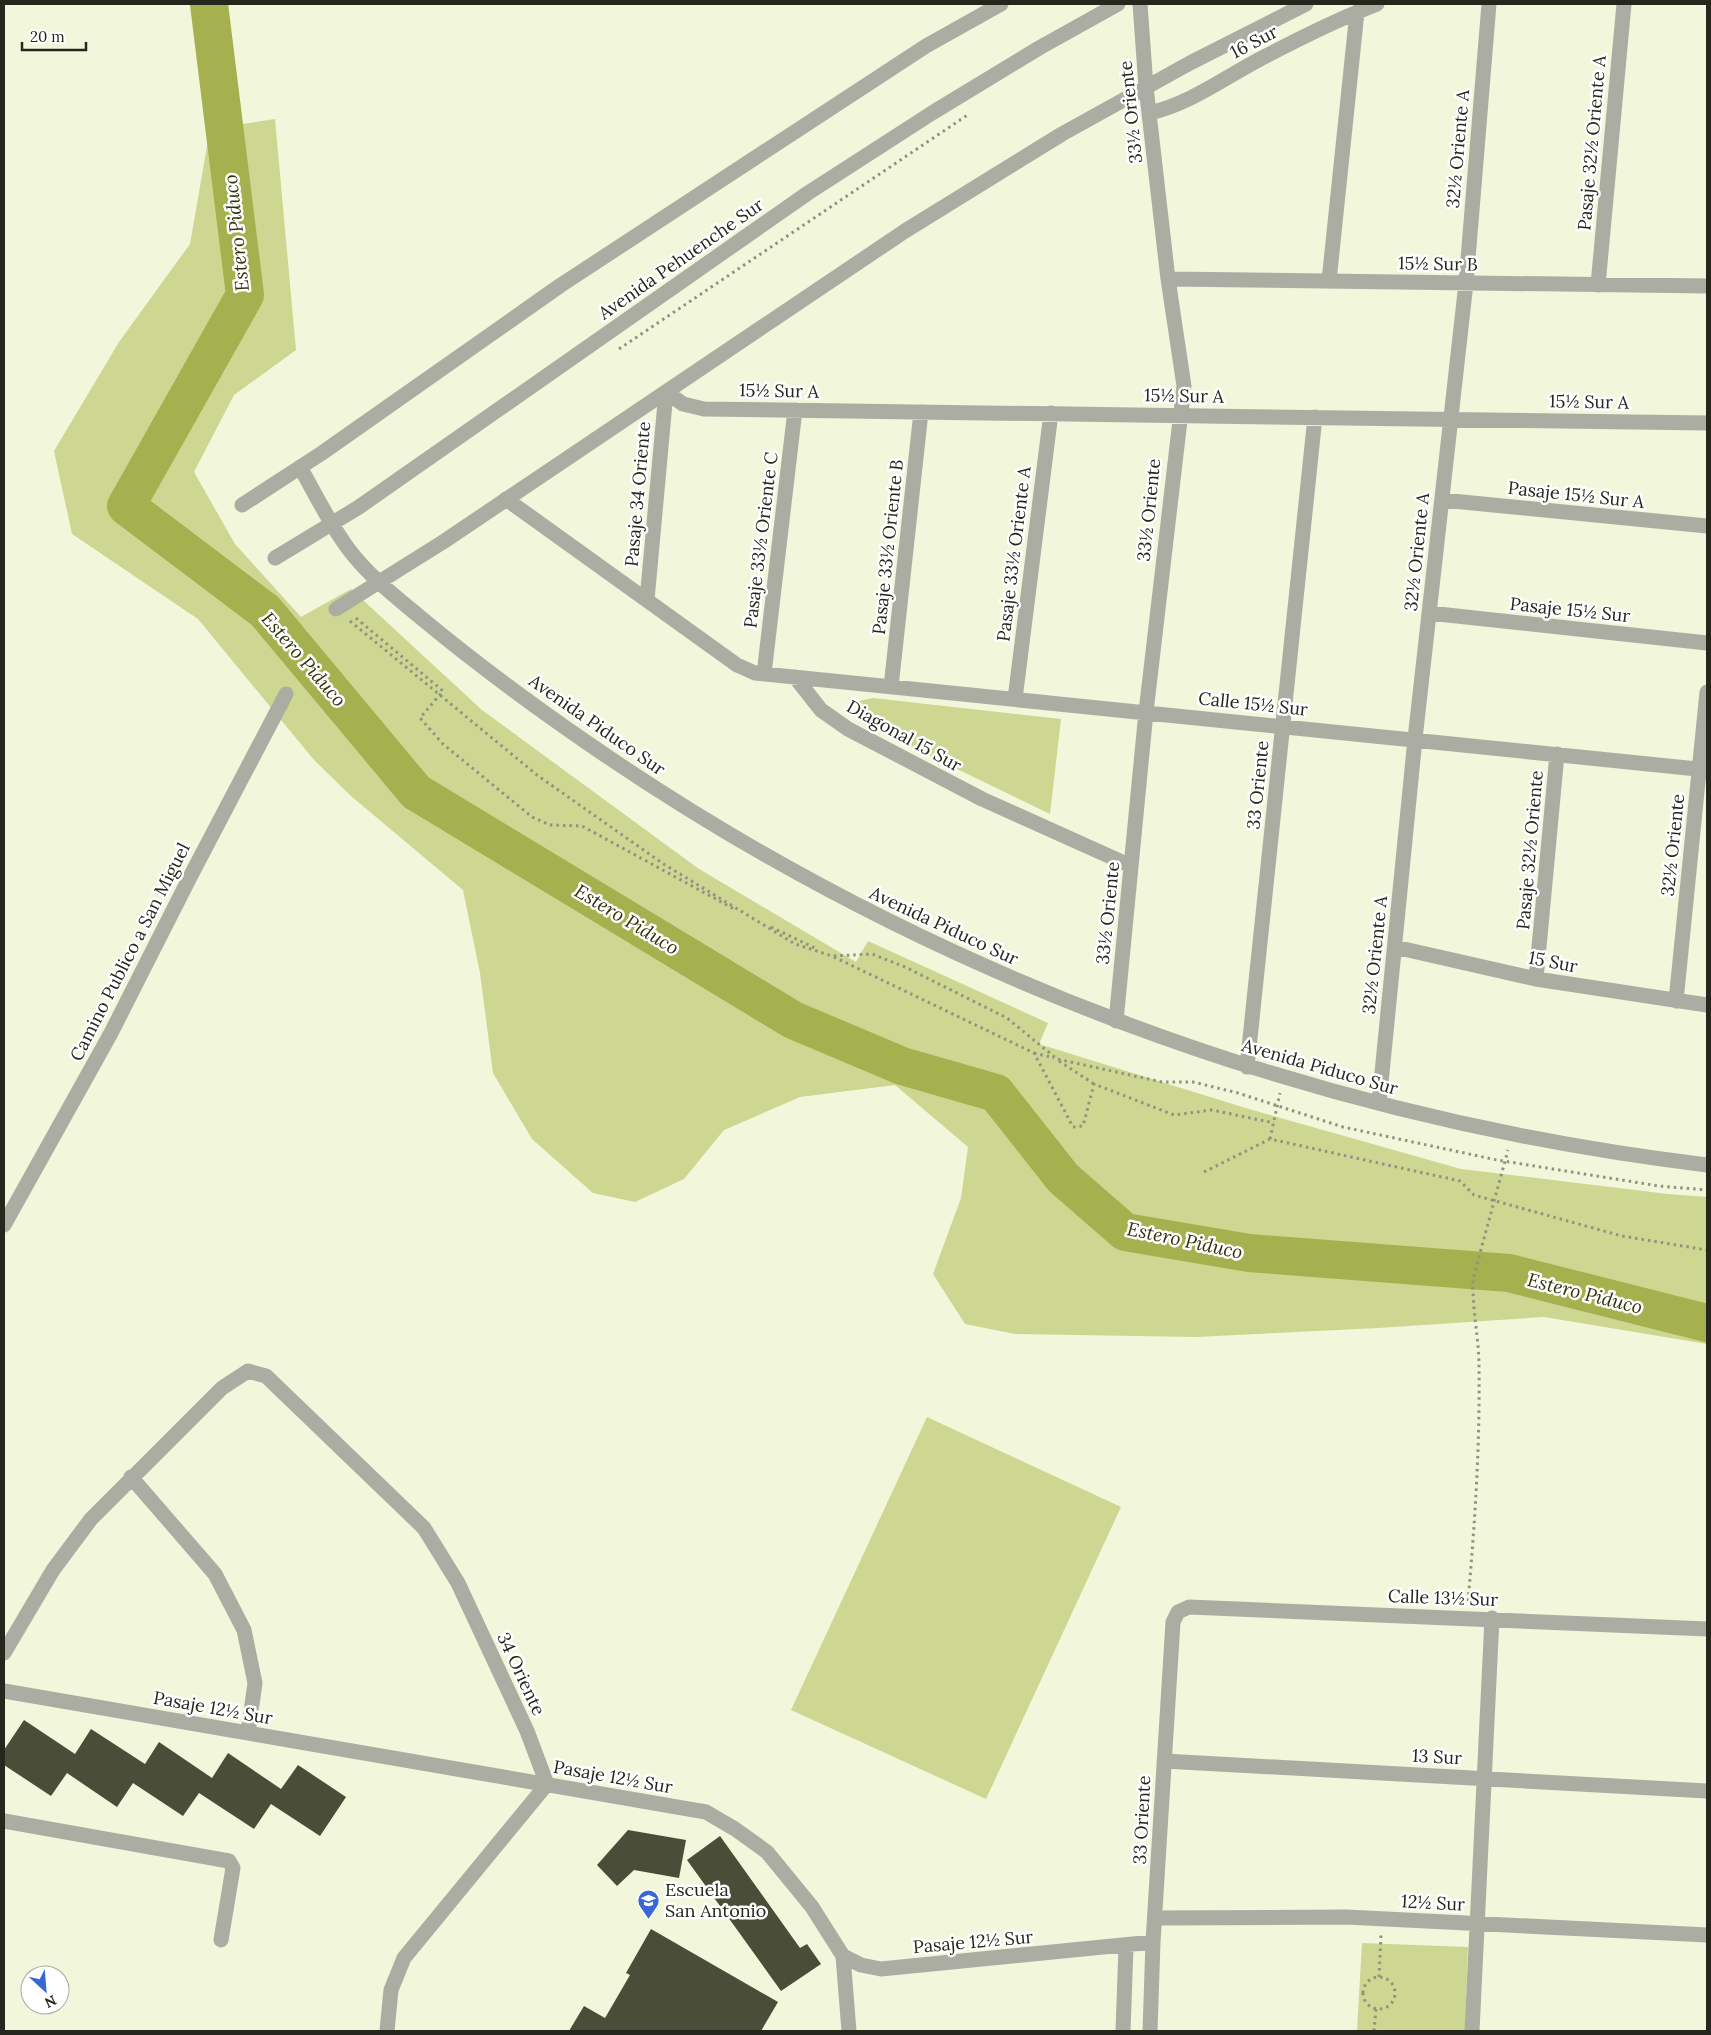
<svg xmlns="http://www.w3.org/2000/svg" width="1711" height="2035" viewBox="0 0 1711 2035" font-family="Lora,serif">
  <rect width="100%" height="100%" fill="#f2f6db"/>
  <!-- green -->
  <path fill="#cdd792" d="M275 119 296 350 234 395 194 472 235 544 301 617 351 589 482 710 699 869 856 962 868 941 1048 1023 1039 1044 1249 1109 1461 1169 1668 1194 1707 1197V1344L1544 1317 1378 1328 1196 1337 1015 1334 965 1324 933 1274 961 1198 968 1147 895 1085 800 1097 724 1130 684 1179 635 1202 593 1193 532 1139 493 1073 480 973 463 890 351 796 314 760 198 619 72 534 54 451 119 342 190 244 210 129Z
    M873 698 1061 719 1050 814 862 723 858 712 859 701Z
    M927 1417 1121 1507 986 1799 791 1710Z
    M1362 1943 1468 1947 1465 2031H1357Z"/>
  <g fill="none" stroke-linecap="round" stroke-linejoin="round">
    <!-- river -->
    <path stroke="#a5b04e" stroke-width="38" d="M209 4 245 295 126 506 265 611 416 792 793 1020 902 1066 996 1093 1063 1178 1125 1232 1249 1253 1509 1273 1707 1323"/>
  </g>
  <!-- building -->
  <path fill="#4a4d37" d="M24 1720 75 1754 91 1729 145 1764 159 1742 212 1778 228 1753 281 1789 298 1765 346 1797 320 1836 271 1804 254 1829 199 1793 183 1816 133 1783 117 1807 67 1773 51 1796 4 1765V1750Z
    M628 1830 686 1840 679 1878 634 1870 617 1886 597 1865Z
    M720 1836 800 1948 807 1944 821 1964 781 1991 687 1860Z
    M651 1929 778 2002 761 2031H569L584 2006 605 2018 630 1975 626 1973Z"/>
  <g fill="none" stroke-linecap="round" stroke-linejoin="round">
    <!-- path -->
    <path stroke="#909380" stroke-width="3" stroke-dasharray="2.5 4" stroke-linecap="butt" d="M619 349 969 114
      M356 618 443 691 420 718 443 744 532 817 550 825 582 826 736 910
      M350 621 537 775 662 863 795 944 832 956 872 954 905 967 1007 1018 1057 1059 1162 1082H1193L1238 1093 1343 1127 1497 1160 1659 1186 1707 1190
      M771 927 817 949
      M834 957 1034 1053 1073 1127 1083 1126 1094 1084 1174 1115 1212 1110 1274 1123
      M1034 1053 1054 1058
      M1059 1061 1094 1084
      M1270 1139 1280 1093
      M1204 1172 1270 1139 1460 1181 1474 1195 1622 1236 1707 1250
      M1468 1601C1475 1523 1480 1445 1479 1367 1479 1338 1472 1309 1473 1279L1508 1150
      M1363 1993a16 16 0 1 1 32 0a16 16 0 1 1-32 0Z
      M1379 1977 1381 1935
      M1374 2031 1376 2009"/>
    <!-- minor -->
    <path stroke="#abada2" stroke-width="15" d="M1149 113C1191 104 1228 75 1266 56 1302 37 1339 19 1377 4
      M1168 279 1707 286
      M1329 281 1357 12
      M1598 285 1624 4
      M666 392 683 404 704 409 1707 423
      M300 467C316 495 330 525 350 551 370 577 396 597 420 617 474 662 531 704 589 744 921 973 1307 1117 1707 1165
      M506 499 737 665 755 673 1707 770
      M1442 500 1707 526
      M242 505 322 453 561 285 926 46 1001 4
      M275 558 359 507 808 193 932 113 1039 48 1118 4
      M647 600 666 392
      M336 609 443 542 905 231 1062 134 1190 63 1306 4
      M1429 613 1707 643
      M764 674 795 410
      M795 677 821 710 848 729 982 799 1131 866
      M891 687 921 412
      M1015 699 1051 413
      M1395 947 1536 979 1707 1005
      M1536 979 1557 754
      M1676 1001 1707 692
      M1116 1021 1146 712 1184 386 1168 279 1146 87 1140 4
      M1247 1067 1315 417
      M1379 1103 1415 739 1466 283 1489 4
      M4 1225 111 1033 189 879 286 694
      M131 1477 215 1574 244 1630 255 1683 248 1733
      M4 1653 53 1570 91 1519 222 1388 248 1371 266 1376 424 1528 458 1583 527 1731 547 1784 404 1958 391 1990 387 2031
      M4 1691 706 1812 735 1829 767 1852 812 1907 843 1956 861 1965 881 1969 1153 1942
      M1164 1761 1707 1791
      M4 1821 229 1861 233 1868 221 1940
      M1156 1918 1346 1917 1707 1935
      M843 1956 849 2031
      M1123 2031 1126 1947
      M1150 2031 1153 1942 1173 1622 1178 1612 1189 1607 1707 1629
      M1472 2031 1492 1618"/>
  </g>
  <!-- icons -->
  <defs>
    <symbol id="school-pin" viewBox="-11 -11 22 30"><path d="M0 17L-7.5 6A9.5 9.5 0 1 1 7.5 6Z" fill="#3a67d7" stroke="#fff"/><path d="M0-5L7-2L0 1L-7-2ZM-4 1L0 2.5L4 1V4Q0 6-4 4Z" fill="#fff"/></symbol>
  </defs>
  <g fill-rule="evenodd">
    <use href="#school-pin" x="636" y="1888" width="25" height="34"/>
  </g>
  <g text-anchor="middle" stroke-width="5" stroke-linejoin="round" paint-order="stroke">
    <!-- street labels -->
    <g font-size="18" fill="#25271d" stroke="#fff">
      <text transform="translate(1254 42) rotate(-28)" y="6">16 Sur</text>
      <text transform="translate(1131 112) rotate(-96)" y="6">33½ Oriente</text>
      <text transform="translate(1592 143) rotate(-85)" y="6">Pasaje 32½ Oriente A</text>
      <text transform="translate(1458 149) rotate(-85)" y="6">32½ Oriente A</text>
      <text transform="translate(681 259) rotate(-35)" y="6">Avenida Pehuenche Sur</text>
      <text transform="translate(1438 264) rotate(1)" y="6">15½ Sur B</text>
      <text transform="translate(779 391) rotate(1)" y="6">15½ Sur A</text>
      <text transform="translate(1184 396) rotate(1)" y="6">15½ Sur A</text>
      <text transform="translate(1589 402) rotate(1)" y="6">15½ Sur A</text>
      <text transform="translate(638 494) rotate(-85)" y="6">Pasaje 34 Oriente</text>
      <text transform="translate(1576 495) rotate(6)" y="6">Pasaje 15½ Sur A</text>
      <text transform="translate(1149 510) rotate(-84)" y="6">33½ Oriente</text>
      <text transform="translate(761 540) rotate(-83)" y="6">Pasaje 33½ Oriente C</text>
      <text transform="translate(888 547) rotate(-84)" y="6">Pasaje 33½ Oriente B</text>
      <text transform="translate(1417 552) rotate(-84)" y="6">32½ Oriente A</text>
      <text transform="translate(1014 554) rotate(-83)" y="6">Pasaje 33½ Oriente A</text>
      <text transform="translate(1570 610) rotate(6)" y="6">Pasaje 15½ Sur</text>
      <text transform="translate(1253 704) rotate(6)" y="6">Calle 15½ Sur</text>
      <text transform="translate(597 725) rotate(35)" y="6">Avenida Piduco Sur</text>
      <text transform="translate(904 736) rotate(29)" y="6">Diagonal 15 Sur</text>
      <text transform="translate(1258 785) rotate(-84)" y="6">33 Oriente</text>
      <text transform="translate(1673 845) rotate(-84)" y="6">32½ Oriente</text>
      <text transform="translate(1530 850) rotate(-85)" y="6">Pasaje 32½ Oriente</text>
      <text transform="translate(1108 913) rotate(-84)" y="6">33½ Oriente</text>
      <text transform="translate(944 926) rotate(25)" y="6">Avenida Piduco Sur</text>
      <text transform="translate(130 952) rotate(-63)" y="6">Camino Publico a San Miguel</text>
      <text transform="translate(1375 955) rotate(-84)" y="6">32½ Oriente A</text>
      <text transform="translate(1553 962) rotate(11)" y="6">15 Sur</text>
      <text transform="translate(1320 1067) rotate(16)" y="6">Avenida Piduco Sur</text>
      <text transform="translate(1443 1598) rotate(2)" y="6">Calle 13½ Sur</text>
      <text transform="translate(521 1674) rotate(65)" y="6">34 Oriente</text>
      <text transform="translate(213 1708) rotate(10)" y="6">Pasaje 12½ Sur</text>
      <text transform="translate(1437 1757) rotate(3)" y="6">13 Sur</text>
      <text transform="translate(613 1777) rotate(10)" y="6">Pasaje 12½ Sur</text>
      <text transform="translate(1142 1820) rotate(-87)" y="6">33 Oriente</text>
      <text transform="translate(1433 1903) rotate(3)" y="6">12½ Sur</text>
      <text transform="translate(973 1942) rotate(-5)" y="6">Pasaje 12½ Sur</text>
    </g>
    <!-- poi labels -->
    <g font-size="18" fill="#25271d" stroke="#fff" text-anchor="start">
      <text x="665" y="1896">Escuela<tspan x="665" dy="21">San Antonio</tspan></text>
    </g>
    <!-- water labels -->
    <g font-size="19" font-style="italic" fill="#303409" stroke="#fff">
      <text transform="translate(236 233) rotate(-96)" y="7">Estero Piduco</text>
      <text transform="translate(304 659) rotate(49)" y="7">Estero Piduco</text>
      <text transform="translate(627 919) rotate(31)" y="7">Estero Piduco</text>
      <text transform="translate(1185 1240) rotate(12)" y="7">Estero Piduco</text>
      <text transform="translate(1585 1293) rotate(14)" y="7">Estero Piduco</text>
    </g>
  </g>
  <!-- border -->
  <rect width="1711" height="2035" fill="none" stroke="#25271d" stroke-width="10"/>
  <!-- north arrow -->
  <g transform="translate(45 1990) rotate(154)"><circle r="24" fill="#ffffff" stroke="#a8a9a5"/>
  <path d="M0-4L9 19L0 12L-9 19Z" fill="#3a67d7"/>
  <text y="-8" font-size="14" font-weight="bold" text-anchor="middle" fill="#25271d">N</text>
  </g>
  <!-- scale -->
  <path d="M22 42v8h64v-8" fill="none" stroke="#25271d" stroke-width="2.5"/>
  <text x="30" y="42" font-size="15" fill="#25271d" stroke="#ffffff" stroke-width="4" paint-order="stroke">20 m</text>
</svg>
